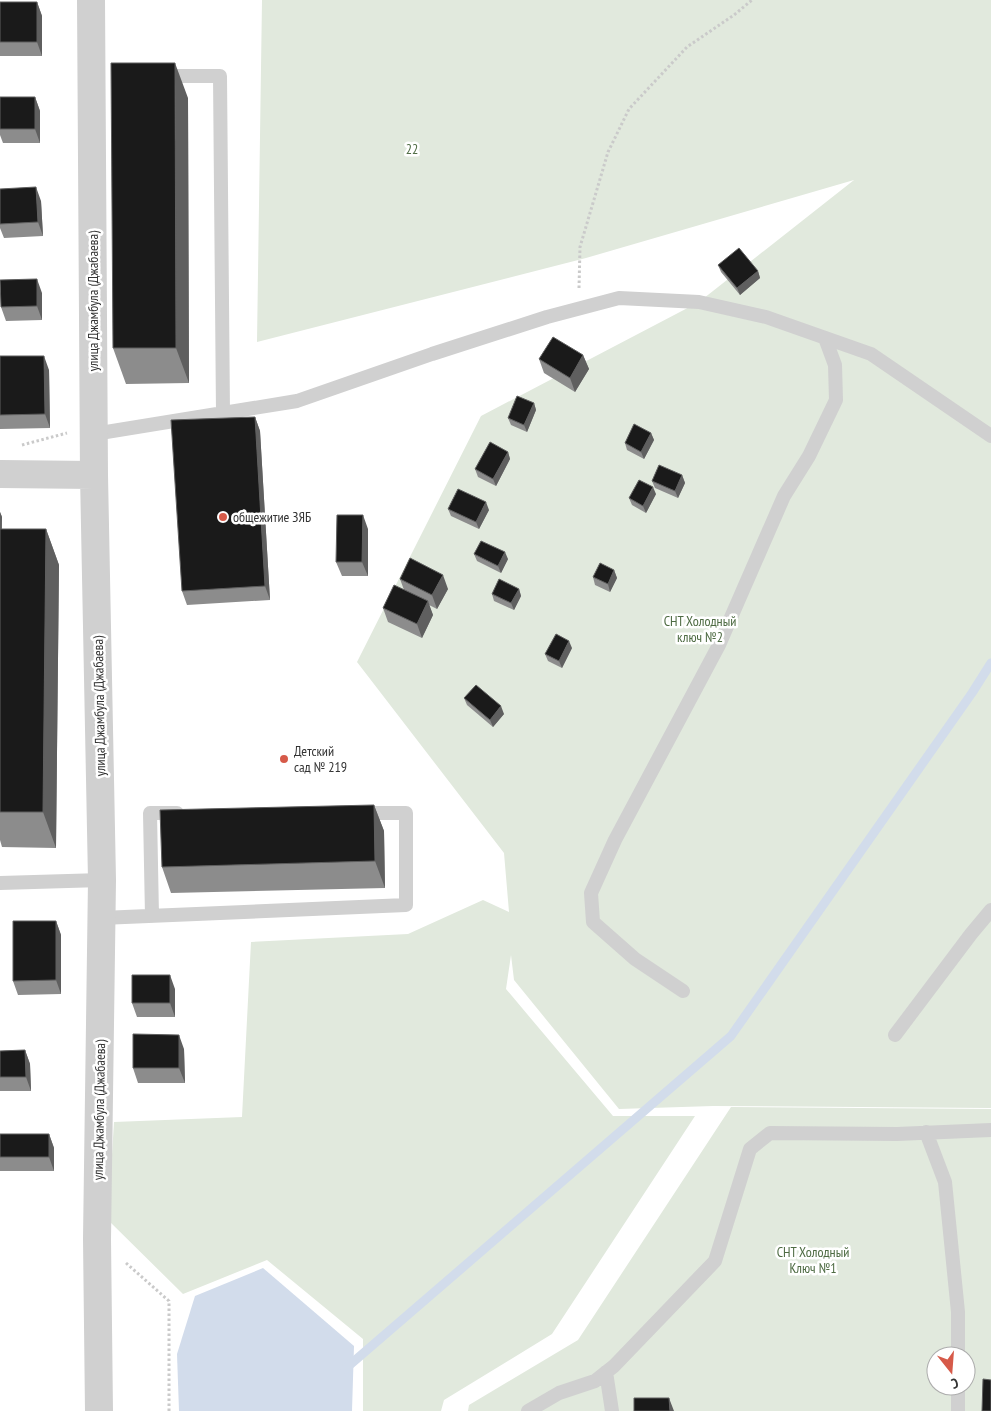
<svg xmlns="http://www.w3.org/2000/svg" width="991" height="1411" viewBox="0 0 991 1411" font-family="'PT Sans Narrow',sans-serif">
  <rect width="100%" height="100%" fill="#fff"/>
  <!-- green -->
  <path fill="#e1e9dd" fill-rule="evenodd" d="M262 0H991V1108L713 1106 619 1109 514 980 511 955 506 989 613 1116H695L552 1334 444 1400 441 1411H363V1339L267 1260 183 1294 108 1220 114 1122 242 1117 251 942 408 934 483 900 509 912 504 853 357 662 481 416 699 302 854 180 586 258 257 342Z
    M731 1107 991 1109V1411H468L469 1405 578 1340ZM936 1356H966V1386H936Z"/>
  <!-- water -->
  <path fill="#d2dceb" d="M263 1268 354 1346 352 1411H179L177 1354 195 1296Z"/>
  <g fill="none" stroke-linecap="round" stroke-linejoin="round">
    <!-- stream -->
    <path stroke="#d2dceb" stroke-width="9" d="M345 1369 731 1036 972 693 991 663"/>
    <!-- path -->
    <path stroke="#cacaca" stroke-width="3" stroke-dasharray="2.5 2.5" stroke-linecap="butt" d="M579 288 580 247 608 152 629 109 687 47 734 15 752 0
      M22 445 67 433
      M126 1263 169 1301V1411"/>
    <!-- service -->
    <path stroke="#d0d0d0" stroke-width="14" d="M163 76H220L223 413
      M94 434 297 401 432 354 547 317 619 298 699 302 766 317 871 354 991 436
      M0 883 102 880
      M152 916 150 813H177
      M101 918 406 905V813H359
      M683 991 635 959 593 922 591 893 615 840 719 645 784 496 809 456 836 400 835 365 825 338
      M895 1035 971 934 991 910
      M926 1132 945 1182 958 1312V1356
      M606 1372 612 1411
      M958 1386V1411
      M528 1411 559 1393 595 1381 614 1366 715 1261 750 1149 770 1133 897 1134 991 1130"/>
    <!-- minor -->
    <path stroke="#d0d0d0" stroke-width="28" d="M91 0 94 475 102 880 97 1239 99 1411
      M0 474 94 475"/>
  </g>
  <!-- wall -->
  <path fill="#8c8c8c" d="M0 2H37L42 16V56H0Z
    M0 97H35L40 111V143H3L0 135Z
    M188 98 189 383 126 384 113 348Z
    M0 189 41 201 43 236 4 238 0 228Z
    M718 265 758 271 760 278 740 295 721 272Z
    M42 293V320L6 321 1 307Z
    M583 355 589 369 575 392 544 373 539 359Z
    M0 356 49 370 50 428 0 429Z
    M534 403 536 410 527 432 511 425 508 418Z
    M255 417 260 431 270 600 187 605 182 591Z
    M651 433 654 440 644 459 627 450 625 443Z
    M508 452 510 459 496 486 478 477 475 469Z
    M682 475 685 483 678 498 655 488 652 481Z
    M656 494 646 513 632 505 629 498Z
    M448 509 489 510 479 529 451 516Z
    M0 512 2 517V529H46L59 565 56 848 2 847 0 840Z
    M368 529V576H342L336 562Z
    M474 554 508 559 501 573 477 561Z
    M614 570 617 578 610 592 595 585 593 577Z
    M400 579 448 589 437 609 429 605 433 615 422 638 388 622 383 608 404 590Z
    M519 589 521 596 514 610 494 601 492 594Z
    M572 648 562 668 548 661 545 654Z
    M464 698 504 714 493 727 467 705Z
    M374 805 384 831 385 888 171 893 162 867Z
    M56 921 61 935V994L18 995 13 981Z
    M175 989V1017H137L132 1003Z
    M184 1049 185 1083H138L133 1068Z
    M25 1050 30 1064 31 1091H0V1051Z
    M0 1134H49L54 1148V1171H0Z"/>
  <!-- shaded-wall -->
  <path fill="#5f5f5f" d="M37 2 42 16V56L37 42Z
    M175 63 188 98 189 383 176 348Z
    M35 97 40 111V143L35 129Z
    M36 187 41 201 43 236 38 222Z
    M758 271 760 278 740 295 737 288Z
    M37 279 42 293V320L37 306Z
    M583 355 589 369 575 392 570 378Z
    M44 356 49 370 50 428 45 414Z
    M534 403 536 410 527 432 524 425Z
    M255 417 260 431 270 600 265 586Z
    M651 433 654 440 644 459 641 452Z
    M508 452 510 459 496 486 493 479Z
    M682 475 685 483 678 498 675 491Z
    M653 487 656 494 646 513 643 506Z
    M486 502 489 510 479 529 476 522Z
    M0 512 2 517 1 560 0 557Z
    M363 515 368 529V576L362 562Z
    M46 529 59 565 56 848 43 812Z
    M505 552 508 559 501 573 498 566Z
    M614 570 617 578 610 592 608 584Z
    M443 575 448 589 437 609 432 595Z
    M519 589 521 596 514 610 511 603Z
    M428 601 433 615 422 638 417 624Z
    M569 641 572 648 562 668 559 661Z
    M501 706 504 714 493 727 490 720Z
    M374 805 384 831 385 888 375 861Z
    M56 921 61 935V994L56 980Z
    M170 975 175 989V1017L170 1003Z
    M179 1035 184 1049 185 1083 179 1068Z
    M25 1050 30 1064 31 1091 26 1077Z
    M49 1134 54 1148V1171L49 1157Z
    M669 1398 674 1411H670Z"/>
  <!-- building -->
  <path fill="#1a1a1a" stroke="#5f5f5f" d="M0 2H37V42H0Z
    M111 63H175L176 348H113Z
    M0 97H35V129H0Z
    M36 187 38 222 0 224V189Z
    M739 248 758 271 737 288 718 265Z
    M37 279V306L1 307 0 280Z
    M553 337 583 355 570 378 539 359Z
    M0 356H44L45 414 0 415Z
    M517 396 534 403 524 425 508 418Z
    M255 417 265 586 182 591 171 420Z
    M634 424 651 433 641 452 625 443Z
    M490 442 508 452 493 479 475 469Z
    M659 465 682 475 675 491 652 481Z
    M639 480 653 487 643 506 629 498Z
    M458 489 486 502 476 522 448 509Z
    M337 515H363L362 562H336Z
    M0 529H46L43 812H0Z
    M481 541 505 552 498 566 474 554Z
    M410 558 443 575 432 595 400 579Z
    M600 563 614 570 608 584 593 577Z
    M499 579 519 589 511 603 492 594Z
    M394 585 428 601 417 624 383 608Z
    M556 634 569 641 559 661 545 654Z
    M476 685 501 706 490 720 464 698Z
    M374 805 375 861 162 867 160 810Z
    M13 921H56V980L13 981Z
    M132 975H170V1003H132Z
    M133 1034 179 1035V1068H133Z
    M25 1050 26 1077H0V1051Z
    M0 1134H49V1157H0Z
    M983 1379 991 1380V1411H982Z
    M634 1398H669L670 1411H634Z"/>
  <!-- markers -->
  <g fill="#d65a49" stroke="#fff" stroke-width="2">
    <circle cx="223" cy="517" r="5"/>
    <circle cx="284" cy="759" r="5"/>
  </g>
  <g text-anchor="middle" stroke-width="5" stroke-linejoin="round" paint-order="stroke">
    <!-- park labels -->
    <g font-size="14" fill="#4e6b43" stroke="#fff">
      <text x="412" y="154">22</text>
      <text x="700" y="626">СНТ Холодный<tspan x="700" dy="16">ключ №2</tspan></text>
      <text x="813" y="1257">СНТ Холодный<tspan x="813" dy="16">Ключ №1</tspan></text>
    </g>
    <!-- street labels -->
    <g font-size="14" fill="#333" stroke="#fff">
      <text transform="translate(93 301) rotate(-90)" y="5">улица Джамбула (Джабаева)</text>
      <text transform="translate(99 706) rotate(-91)" y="5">улица Джамбула (Джабаева)</text>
      <text transform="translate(99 1110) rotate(-89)" y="5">улица Джамбула (Джабаева)</text>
    </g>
    <!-- poi labels -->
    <g font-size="14" fill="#333" stroke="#fff" text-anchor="start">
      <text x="233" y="522">общежитие ЗЯБ</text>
      <text x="294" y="756">Детский<tspan x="294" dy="16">сад № 219</tspan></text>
    </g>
  </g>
  <!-- north arrow -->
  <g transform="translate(951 1371) rotate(163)"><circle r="24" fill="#ffffff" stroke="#adadad"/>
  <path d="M0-4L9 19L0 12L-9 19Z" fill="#d65a49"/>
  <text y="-8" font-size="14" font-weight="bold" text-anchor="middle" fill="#333333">С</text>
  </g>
</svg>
